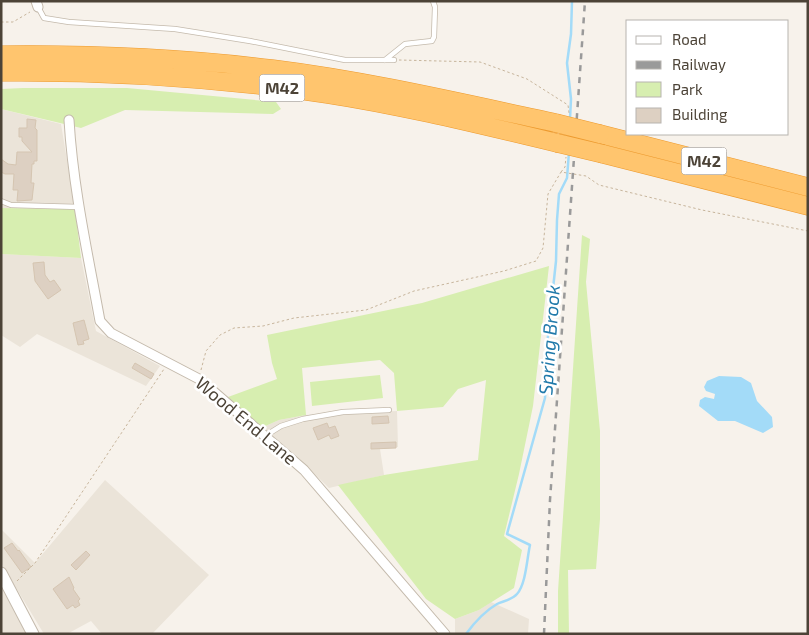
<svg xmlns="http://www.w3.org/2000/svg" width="809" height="635" viewBox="0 0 809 635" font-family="'Exo 2',sans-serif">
  <rect width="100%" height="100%" fill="#f7f2eb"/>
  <!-- residential -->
  <path fill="#ebe4d9" d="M1 109 61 124 75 209 1 208Z
    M1 254 81 258 96 331 160 366 146 386 37 334 20 347 1 335Z
    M397 411 398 447 380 449 384 475 329 488 292 452 261 428 279 420 306 415Z
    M105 480 209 575 152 634H102L91 621 67 634H44L1 563V529L35 563Z
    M1 584 27 634H1Z
    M491 602 529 619 528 634H455V619L479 610Z"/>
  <!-- green -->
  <path fill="#d7eeb0" d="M23 88H127L276 102 281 109 273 114 125 110 81 128 1 109V89Z
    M1 208 75 209 81 258 1 254Z
    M582 235 590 239 586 282 600 431V519L596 569 568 570 569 634H558V591Z
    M549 266 533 406 519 474 504 536 522 550 514 588 479 610 455 619 426 599 338 485 384 475 478 460 486 380 458 389 443 407 397 411 394 373 380 360 302 368 306 415 279 420 261 428 228 397 277 379 272 363 267 335 422 303Z
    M380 375 383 398 312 406 310 382Z"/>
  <!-- water -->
  <path fill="#a3dbf8" d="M719 376 741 377 751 383 757 401 772 417 773 427 763 433 735 421H718L699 406 700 400 705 397 714 399 715 394 706 391 704 387 707 381Z"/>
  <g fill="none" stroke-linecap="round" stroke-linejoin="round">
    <!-- stream -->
    <path stroke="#a3dbf8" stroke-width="2.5" d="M570 119 571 99 567 63 571 34 572 1
      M466 634C474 623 485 611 497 604 503 601 512 600 517 594 526 584 527 558 530 545L507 534 545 398 548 335 556 261 557 220 559 194 567 178 569 152"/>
  </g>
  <!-- building -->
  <path fill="#ddd0c2" stroke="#d5c5b1" d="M27 119 36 120 35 128 37 130V161H34V164H32L31 183H34L33 191 32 200 17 201 18 190H13L14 174H5L1 172V159L8 164 16 165 17 152H32L22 141V137H19V128H27Z
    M44 262 45 275 50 282 54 280 61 290 48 299 35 281 33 263Z
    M84 320 89 339 83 341 84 344 78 345 73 323Z
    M135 363 154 374 151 379 132 368Z
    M388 416 389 423 372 424V417Z
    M327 423 329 428 335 426 339 436 331 439 329 435 318 440 313 428Z
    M396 442V448L371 449V443Z
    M12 543 18 551 19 550 31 567 22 573 4 548Z
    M86 551 90 555 76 570 71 565Z
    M69 577 74 588 73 589 80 599 78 601 80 605 75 608 73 605 67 609 53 589Z"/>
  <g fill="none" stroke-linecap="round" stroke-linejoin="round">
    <defs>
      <path id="service" d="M38 7 44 18 69 22 175 29 250 41 345 60H394
        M385 60 405 44 432 41 434 37 435 7 433 1
        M1 201 11 205 79 207
        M265 436 281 426 303 419 343 412 389 410"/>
      <path id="minor" d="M36 1 38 7
        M69 120C73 188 88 255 100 321L111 333 199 379 304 470 445 634"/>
      <path id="tertiary" d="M1 573 33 634"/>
      <path id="motorway" d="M1 55C92 54 183 58 273 69 369 81 462 103 556 123
        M1 72C110 71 219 78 327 94 405 106 481 125 557 143
        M600 134 808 187
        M603 154 808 206"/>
    </defs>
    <!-- service casing -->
    <use href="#service" stroke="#c4baac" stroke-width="6"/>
    <!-- minor casing -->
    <use href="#minor" stroke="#c4baac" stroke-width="11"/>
    <!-- tertiary casing -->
    <use href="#tertiary" stroke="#c4baac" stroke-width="13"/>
    <!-- motorway casing -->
    <use href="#motorway" stroke="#ed9a2e" stroke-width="19"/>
    <!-- path -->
    <path stroke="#c7b59c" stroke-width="1" stroke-dasharray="2.5 2.5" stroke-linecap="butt" d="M1 22H13L30 12
      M399 60 480 62 527 79 568 105 569 113
      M561 172 565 167 566 157
      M201 370 206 351 220 335 234 328 263 326 294 318 366 310 414 291 504 271 536 261 543 248 548 194 561 172 586 176 599 185 702 210 808 231
      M17 581 35 563 164 369"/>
    <!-- service -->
    <use href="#service" stroke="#fff" stroke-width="4.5"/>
    <!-- minor -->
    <use href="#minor" stroke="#fff" stroke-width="9"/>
    <!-- tertiary -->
    <use href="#tertiary" stroke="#fff" stroke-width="11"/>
    <!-- motorway -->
    <use href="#motorway" stroke="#ffc56e" stroke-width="18"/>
    <!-- rail -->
    <path stroke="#9a9a9a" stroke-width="2.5" stroke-dasharray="6 6" stroke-linecap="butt" d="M544 634 550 500 585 1"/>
    <defs>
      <path id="motorway-bridge" d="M556 123 600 134
        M557 143 603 154"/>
    </defs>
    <!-- motorway-bridge casing -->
    <use href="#motorway-bridge" stroke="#ed9a2e" stroke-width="19" stroke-linecap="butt"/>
    <!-- motorway-bridge -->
    <use href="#motorway-bridge" stroke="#ffc56e" stroke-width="18"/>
  </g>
  <g text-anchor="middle" stroke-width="5" stroke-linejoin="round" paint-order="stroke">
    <!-- shield labels -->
    <g fill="#fff" stroke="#827b73" stroke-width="1">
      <rect x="259.5" y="74.5" width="45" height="27" rx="4"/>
      <rect x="681.5" y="147.5" width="45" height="27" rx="4"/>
    </g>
    <g font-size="16" font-weight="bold" fill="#4c4337">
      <text x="282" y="94">M42</text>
      <text x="704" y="167">M42</text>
    </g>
    <!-- street labels -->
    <g font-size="18" fill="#4c4337" stroke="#fff">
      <text transform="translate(246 421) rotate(40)" y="6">Wood End Lane</text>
    </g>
    <!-- water labels -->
    <g font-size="19" font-style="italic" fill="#217aaa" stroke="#fff">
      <text transform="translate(549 340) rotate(-86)" y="7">Spring Brook</text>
    </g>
  </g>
  <!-- border -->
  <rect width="809" height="635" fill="none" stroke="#4c4337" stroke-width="5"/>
  <!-- legend -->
  <rect x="626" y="20" width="162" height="115" fill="#ffffff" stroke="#b7b4af"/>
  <rect x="636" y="36" width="25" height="8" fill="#ffffff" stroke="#b7b4af"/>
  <text x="672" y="45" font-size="15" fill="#4c4337">Road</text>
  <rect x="636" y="61" width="25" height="8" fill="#9a9a9a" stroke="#b7b4af"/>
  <text x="672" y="70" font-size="15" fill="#4c4337">Railway</text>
  <rect x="636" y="82" width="25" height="15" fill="#d7eeb0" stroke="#b7b4af"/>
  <text x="672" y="95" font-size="15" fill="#4c4337">Park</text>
  <rect x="636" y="108" width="25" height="15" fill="#ddd0c2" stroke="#b7b4af"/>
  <text x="672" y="120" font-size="15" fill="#4c4337">Building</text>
</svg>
